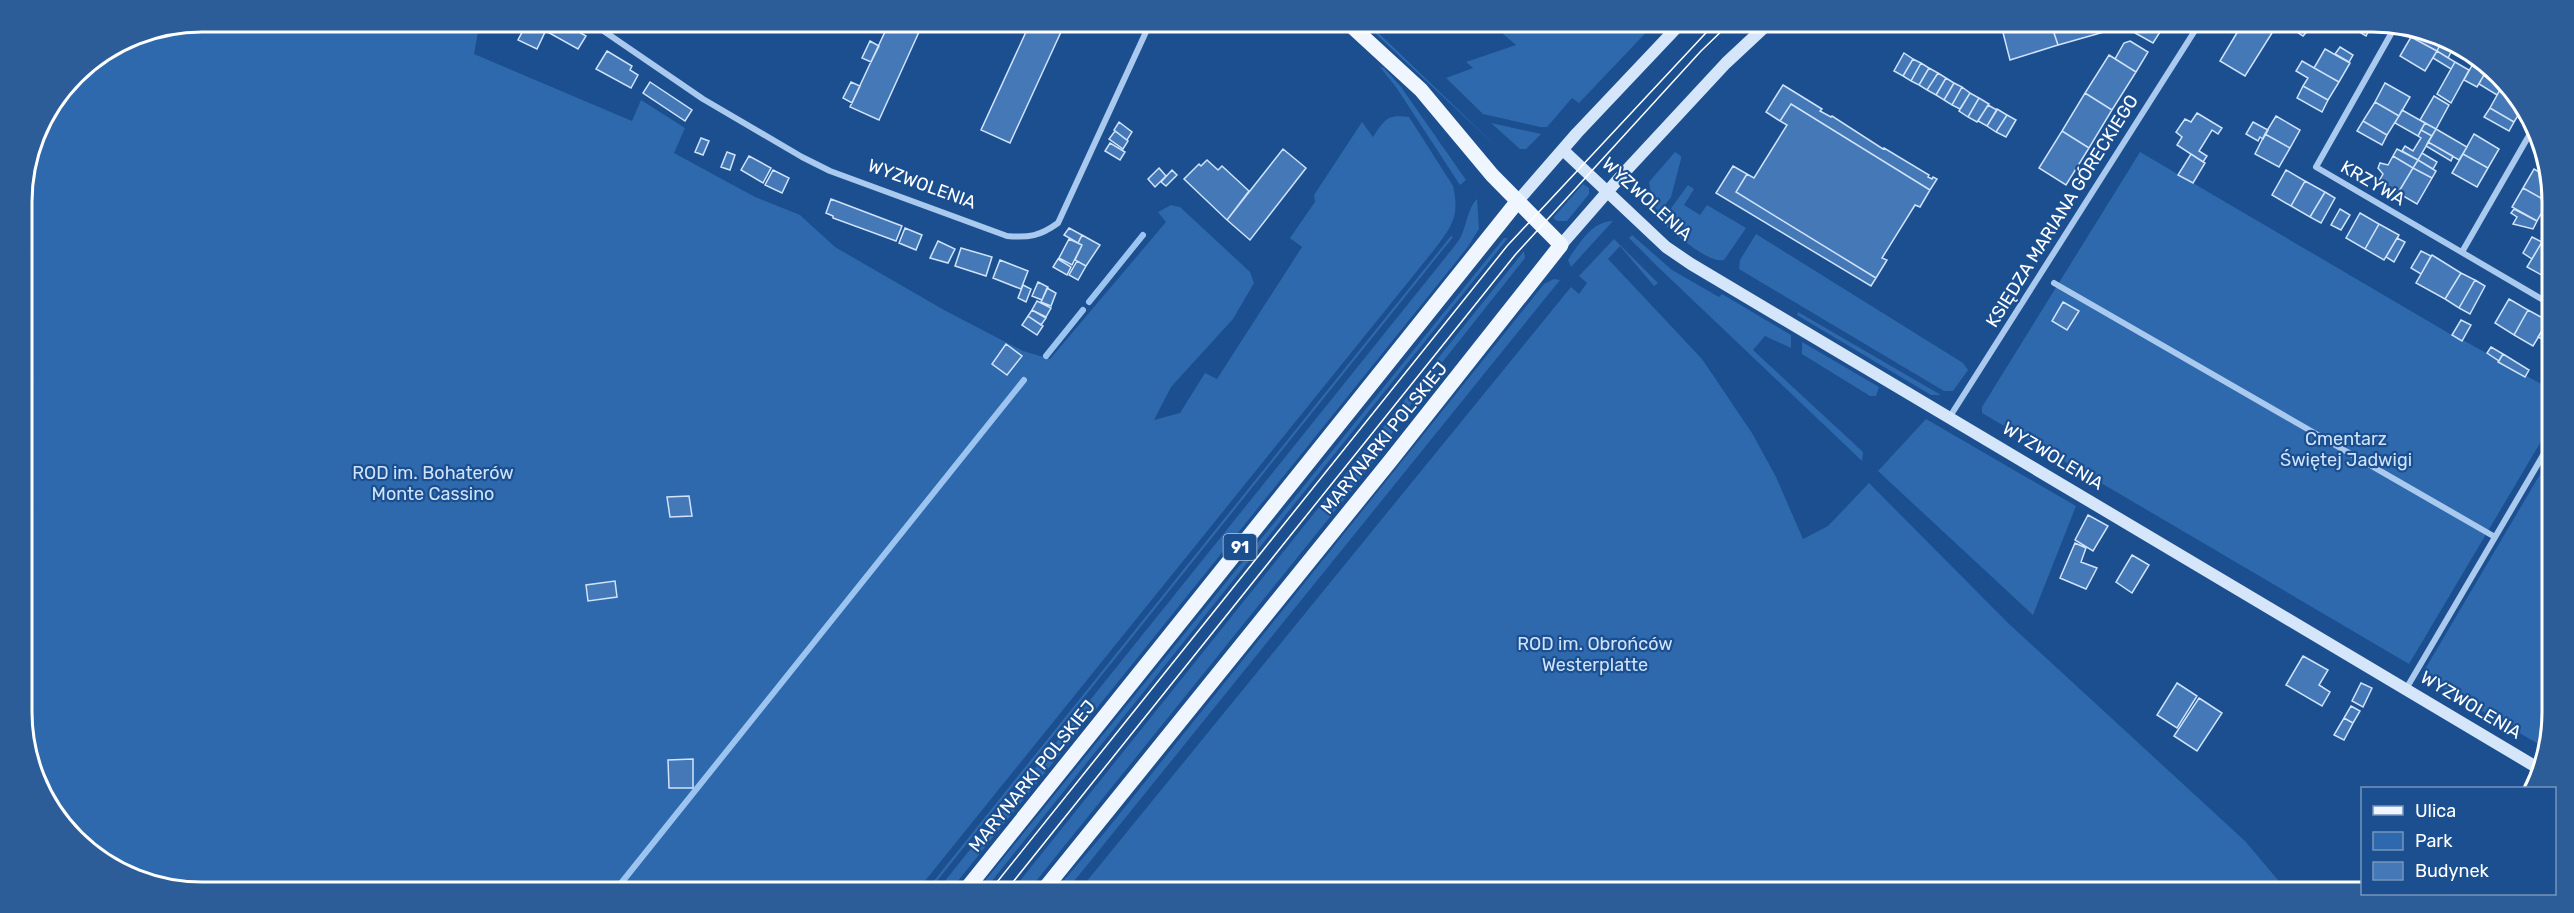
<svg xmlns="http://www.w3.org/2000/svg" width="2574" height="913" viewBox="0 0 2574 913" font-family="Rubik,sans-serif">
  <rect width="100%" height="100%" fill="#1b4f8f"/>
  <!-- green -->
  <path fill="#2e69ad" d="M202 21H480L474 54 632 121 641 100 685 128 674 153 755 197 800 215 835 247 944 310 1023 351 1050 359 1166 222 1158 212 1171 205 1180 207 1250 272 1254 283 1233 319 1171 387 1154 420 1180 413 1205 373 1217 379 1302 247 1290 238 1315 202 1314 195 1362 122 1373 137C1385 119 1387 114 1409 117L1453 186C1460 217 1452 226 1434 250L916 892H201L144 883 66 830 24 746 21 189 39 122 82 66 133 35Z
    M1362 21H1366L1500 150Z
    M1488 21H1657L1579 103 1572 98 1547 127H1540L1483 114 1446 78 1473 68 1466 62 1516 45Z
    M1380 67 1384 68 1401 87 1466 180 1460 185 1396 87Z
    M1491 123 1541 134 1526 149H1520Z
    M1675 152 1681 156V159L1671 197 1660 212 1653 206 1649 182Z
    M2140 152 2462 341 2463 340 2552 390V423L2409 664 1982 413V407Z
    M1583 184 1589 188V194L1567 221H1557L1553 218Z
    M1688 185 1694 189 1684 205 1700 215 1707 205 1746 228 1724 260C1708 264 1674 232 1661 222Z
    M1477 199 1479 229 1467 248 949 892H936L1457 243C1467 230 1466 210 1477 199Z
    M1613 221 1571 267 1568 260 1571 255C1583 239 1592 222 1613 221Z
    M1756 234 1963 363 1968 370 1953 391H1944L1739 269 1740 260Z
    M1632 235 1672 270 1719 297 1722 294 1791 335V348L1765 336 1753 350 1863 452 1862 461 1658 267 1629 238Z
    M1451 236 1453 237 928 892H925Z
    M1504 238H1508L983 892H976Z
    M1614 239 1658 283 1654 286 1620 246 1608 259 1702 359 1752 433 1776 477 1803 539 1828 526 1869 483 2008 623 2245 841 2288 892H1078L1571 287 1579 294 1587 283 1579 276Z
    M1524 251 1525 258 1421 389 1378 455 1351 491 1028 891 1011 892Z
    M1554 279 1560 280 1088 864 1065 892H1054L1105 832 1544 284Z
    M1798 312 1941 395H1931L1797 315Z
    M1802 342 1879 387 1876 396H1870L1802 354Z
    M1926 419 2076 506 2033 615 1878 471Z
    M2552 454 2553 711 2547 749 2421 676Z"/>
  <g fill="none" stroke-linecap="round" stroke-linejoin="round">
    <!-- stream -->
    <path stroke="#9cc4f0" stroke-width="6" d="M1089 302 1143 235
      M1046 356 1083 310
      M614 892 1024 380"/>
  </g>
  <!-- building -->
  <path fill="#4478b7" stroke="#cfe3fa" stroke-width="1.5" d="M482 21H502L498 30 481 23Z
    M550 21H560L586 36 578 49 544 30Z
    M666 21H692L687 31Z
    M924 21 879 120 850 107 890 21Z
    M1031 21H1066L1010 143 981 130Z
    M2000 21H2050L2058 45 2010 60Z
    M2050 21H2101L2104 32 2058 45Z
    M2101 21H2167L2153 43 2128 29 2123 28 2104 32Z
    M2244 21H2270L2277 25 2245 76 2220 61Z
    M2300 21H2308L2314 24 2303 36 2294 30Z
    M2341 21H2374L2366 36Z
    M527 23 545 32 537 49 518 40Z
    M2416 28 2430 30 2443 39 2437 51 2411 37Z
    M2411 37 2437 51 2425 71 2400 56Z
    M870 41 879 46 871 62 862 58Z
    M2130 41 2148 52 2136 72 2115 59 2124 43Z
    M2441 43 2452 50 2448 58 2437 51Z
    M2340 47 2353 55 2349 62 2335 54Z
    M2325 49 2350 63 2339 82 2314 68Z
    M607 51 632 66 630 70 638 75 631 88 596 69Z
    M2437 51 2455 62 2451 69 2433 58Z
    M1904 53 1913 59 1903 76 1894 71Z
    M2109 55 2136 72 2112 110 2085 93Z
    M1913 59 1921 63 1911 81 1903 76Z
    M2302 61 2339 82 2328 100 2303 86 2308 78 2296 71Z
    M2455 62 2469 70 2451 103 2437 94Z
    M2474 62 2487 70 2477 87 2464 80Z
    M1921 63 1929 68 1919 85 1911 81Z
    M1929 68 1938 73 1927 90 1919 85Z
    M2486 71 2505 82 2497 95 2479 84Z
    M1938 73 1946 78 1936 95 1927 90Z
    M1946 78 1954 83 1944 100 1936 95Z
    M2505 81 2508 83 2520 100 2501 88Z
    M650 82 692 110 685 121 643 93Z
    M851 82 860 86 852 103 843 98Z
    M1954 83 1962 87 1952 105 1944 100Z
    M2385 83 2410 97 2399 116 2375 102Z
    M1783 85 1822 109 1820 111 1831 117 1832 116 1883 149 1884 148 1929 175 1928 177 1932 179 1933 177 1937 179 1930 190 1791 104 1780 121 1766 112Z
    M2303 86 2328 100 2322 112 2297 98Z
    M1962 87 1970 93 1960 109 1952 105Z
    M2501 88 2520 100 2524 106 2514 122 2490 108Z
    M1970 93 1979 98 1968 117 1959 111Z
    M2085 93 2112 110 2089 148 2062 131Z
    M2434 96 2449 105 2436 129 2420 120Z
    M1979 98 1989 104 1977 122 1968 117Z
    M2375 102 2399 116 2387 135 2363 121Z
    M1791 104 1930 190 1920 207 1915 205 1882 258 1887 260 1876 278 1736 192 1747 174 1754 178 1787 125 1780 121Z
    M1988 105 1997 110 1987 126 1978 121Z
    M2490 108 2514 122 2509 131 2484 117Z
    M1997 109 2007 115 1996 132 1987 126Z
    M2402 110 2425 123 2418 136 2395 123Z
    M2197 113 2222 128 2218 134 2212 130 2199 151 2207 156 2203 162 2177 145 2182 137 2176 132 2185 119 2191 122Z
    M2007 115 2016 120 2006 137 1996 132Z
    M2276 116 2300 130 2290 148 2265 134Z
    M2363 121 2387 135 2382 145 2357 131Z
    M1119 122 1132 132 1127 140 1114 130Z
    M2253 122 2268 130 2263 139 2260 137 2258 141 2246 134Z
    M2425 123 2436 129 2432 136 2421 130Z
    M2436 129 2467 147 2459 160 2428 142Z
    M2421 130 2432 136 2418 160 2402 151 2405 146 2413 151 2421 138 2418 136Z
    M1115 131 1128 141 1123 149 1109 139Z
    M2062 131 2089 148 2066 185 2039 168Z
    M2265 134 2290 148 2279 167 2255 154Z
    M2474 134 2499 149 2488 168 2463 154Z
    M701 138 709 141 703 155 695 152Z
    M2428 142 2453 156 2451 161 2426 146Z
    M1110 143 1125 152 1120 160 1105 151Z
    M1283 149 1306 168 1250 240 1227 220Z
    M2397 149 2418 160 2413 168 2393 156Z
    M727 152 735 155 730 170 721 167Z
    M2422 153 2437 162 2433 169 2418 160Z
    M2191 154 2205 163 2193 183 2178 175Z
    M2463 154 2488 168 2477 187 2452 173Z
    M749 156 771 168 763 183 741 170Z
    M2393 156 2413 168 2398 193 2379 181 2383 174 2378 168 2380 163 2388 165Z
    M1207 160 1218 170 1222 166 1249 191 1227 220 1184 179 1199 164 1201 166Z
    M2418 160 2436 171 2432 178 2413 168Z
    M1733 166 1747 174 1736 192 1876 278 1871 286 1716 193Z
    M1159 168 1166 176 1155 187 1148 179Z
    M2413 168 2432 178 2417 204 2398 193Z
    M2534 169 2551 179V196L2548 202 2523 188Z
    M773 170 789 178 782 193 765 185Z
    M1172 170 1177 175 1166 186 1161 182Z
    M2286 170 2305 181 2291 206 2272 195Z
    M2305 181 2325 192 2310 217 2291 206Z
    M2523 188 2548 202 2537 221 2512 207Z
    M2325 192 2335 198 2321 223 2310 217Z
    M831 199 902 226 896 241 833 218V216L826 213Z
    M2340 209 2350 215 2341 230 2331 225Z
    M2514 209 2537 221 2533 229 2513 224 2517 217 2511 213Z
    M2360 213 2379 224 2365 249 2346 238Z
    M2379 224 2399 235 2384 260 2365 249Z
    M905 228 922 235 916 250 899 243Z
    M1069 228 1082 235 1078 243 1064 235Z
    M1082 235 1100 245 1086 266 1075 260 1082 245 1078 243Z
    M2532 237 2542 242 2532 259 2523 253Z
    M2397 238 2405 242 2394 262 2386 257Z
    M1069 239 1082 245 1072 265 1059 258Z
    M938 241 955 249 948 263 930 258Z
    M2542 242 2552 248V269L2547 278 2527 267Z
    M961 248 992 257 986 276 955 266Z
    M2421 251 2431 256 2421 274 2411 268Z
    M2432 255 2461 273 2445 299 2416 283Z
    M1058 259 1071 267 1067 275 1053 267Z
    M1000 260 1028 271 1021 289 993 278Z
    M1077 261 1086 266 1078 280 1069 275Z
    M2461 273 2475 280 2459 308 2445 299Z
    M2475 280 2485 286 2470 314 2459 308Z
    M1038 282 1048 287 1042 300 1032 296Z
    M1023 285 1031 289 1026 302 1018 298Z
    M1047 288 1056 293 1051 306 1041 302Z
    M2509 299 2528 310 2514 335 2495 323Z
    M1037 301 1051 308 1046 317 1032 310Z
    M2063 302 2079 311 2067 330 2052 321Z
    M1032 310 1046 318 1041 325 1028 316Z
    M2528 310 2548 321 2533 346 2514 335Z
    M1028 316 1043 326 1037 335 1022 325Z
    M2461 320 2471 325 2462 341 2452 335Z
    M2548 321 2552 323V335L2548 342 2538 337Z
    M1006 344 1022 356 1007 375 992 364Z
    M2491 347 2503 354 2499 361 2487 353Z
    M2503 354 2529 370 2525 377 2498 362Z
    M689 496 692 516 670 517 667 497Z
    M2088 515 2108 526 2093 551 2075 540Z
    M2075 543 2086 548 2081 562 2097 568 2086 589 2060 578Z
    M2132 555 2149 565 2132 593 2116 582Z
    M615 581 617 597 588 601 586 585Z
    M2303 656 2328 670 2319 685 2330 692 2322 706 2286 685Z
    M2177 683 2197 696 2177 728 2157 715Z
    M2361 683 2372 688 2363 707 2352 701Z
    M2199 698 2222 713 2197 751 2174 736Z
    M2351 706 2360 711 2353 723 2344 718Z
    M2344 718 2353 723 2344 740 2334 735Z
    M693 759V788H669L668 760Z"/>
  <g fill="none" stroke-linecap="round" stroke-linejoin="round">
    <!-- street -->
    <path stroke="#a9c9ee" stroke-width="6" d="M589 21 703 99 802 157 830 171 1007 236C1029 238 1040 236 1058 223L1151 21
      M2396 25 2316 167 2552 305
      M2462 252 2535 125
      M2054 283 2495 537
      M1949 418 2201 21
      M2406 689 2552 440"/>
    <!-- secondary -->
    <path stroke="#d6e6fa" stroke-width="12" d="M1563 150 1666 247 1691 264 2543 771
      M1517 202 1577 133 1683 21
      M1561 245 1622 175 1726 63 1771 21"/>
    <!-- primary -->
    <path stroke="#f0f6ff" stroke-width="15" d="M964 892 1517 202
      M1042 892 1391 460 1561 245 1492 175 1421 90 1346 21"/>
    <!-- tram -->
    <path stroke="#fff" stroke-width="1.5" d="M989 892 1507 246 1717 21
      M1005 892 1515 255 1701 51 1732 21"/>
  </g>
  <g text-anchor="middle" stroke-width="4.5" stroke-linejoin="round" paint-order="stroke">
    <!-- shield labels -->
    <rect fill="#1b4f8f" stroke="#bbcadd" stroke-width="1.5" x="1223.5" y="534" width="33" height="26" rx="4.5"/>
    <g font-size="16" font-weight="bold" fill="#fff">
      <text x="1240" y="553">91</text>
    </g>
    <!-- street labels -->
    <g font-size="18" fill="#fff" stroke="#1b4f8f">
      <text transform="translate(2373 183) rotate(30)" y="6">KRZYWA</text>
      <text transform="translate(922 184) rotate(20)" y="6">WYZWOLENIA</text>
      <text transform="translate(1647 199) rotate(42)" y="6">WYZWOLENIA</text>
      <text transform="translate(2062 211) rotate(-58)" y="6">KSIĘDZA MARIANA GÓRECKIEGO</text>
      <text transform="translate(1384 438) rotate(-51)" y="6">MARYNARKI POLSKIEJ</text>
      <text transform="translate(2053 456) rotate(31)" y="6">WYZWOLENIA</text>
      <text transform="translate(2471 705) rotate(31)" y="6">WYZWOLENIA</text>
      <text transform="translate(1032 776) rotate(-51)" y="6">MARYNARKI POLSKIEJ</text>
    </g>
    <!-- park labels -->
    <g font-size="18" fill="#cfe3fa" stroke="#1b4f8f">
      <text x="2346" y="445">Cmentarz<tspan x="2346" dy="21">Świętej Jadwigi</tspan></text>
      <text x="433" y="479">ROD im. Bohaterów<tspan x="433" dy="21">Monte Cassino</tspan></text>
      <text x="1595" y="650">ROD im. Obrońców<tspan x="1595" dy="21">Westerplatte</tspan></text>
    </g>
  </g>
  <!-- crop -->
  <path d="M0 0H2574V913H0ZM202 32H2372A170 170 0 0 1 2542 202V712A170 170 0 0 1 2372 882H202A170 170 0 0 1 32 712V202A170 170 0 0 1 202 32Z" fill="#2d5d98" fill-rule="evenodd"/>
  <path fill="none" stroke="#fff" stroke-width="3" d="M202 32H2372A170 170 0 0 1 2542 202V712A170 170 0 0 1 2372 882H202A170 170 0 0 1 32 712V202A170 170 0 0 1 202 32Z"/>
  <!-- legend -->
  <rect x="2361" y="787" width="195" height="108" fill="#1b4f8f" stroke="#7695bc" stroke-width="1.5"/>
  <rect x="2373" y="806" width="30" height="9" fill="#f0f6ff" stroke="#7695bc" stroke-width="1.5"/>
  <text x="2415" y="817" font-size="18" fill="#ffffff">Ulica</text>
  <rect x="2373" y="832" width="30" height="18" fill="#2e69ad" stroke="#7695bc" stroke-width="1.5"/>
  <text x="2415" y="847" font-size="18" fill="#ffffff">Park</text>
  <rect x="2373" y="862" width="30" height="18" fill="#4478b7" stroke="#7695bc" stroke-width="1.5"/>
  <text x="2415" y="877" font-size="18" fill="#ffffff">Budynek</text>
</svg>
